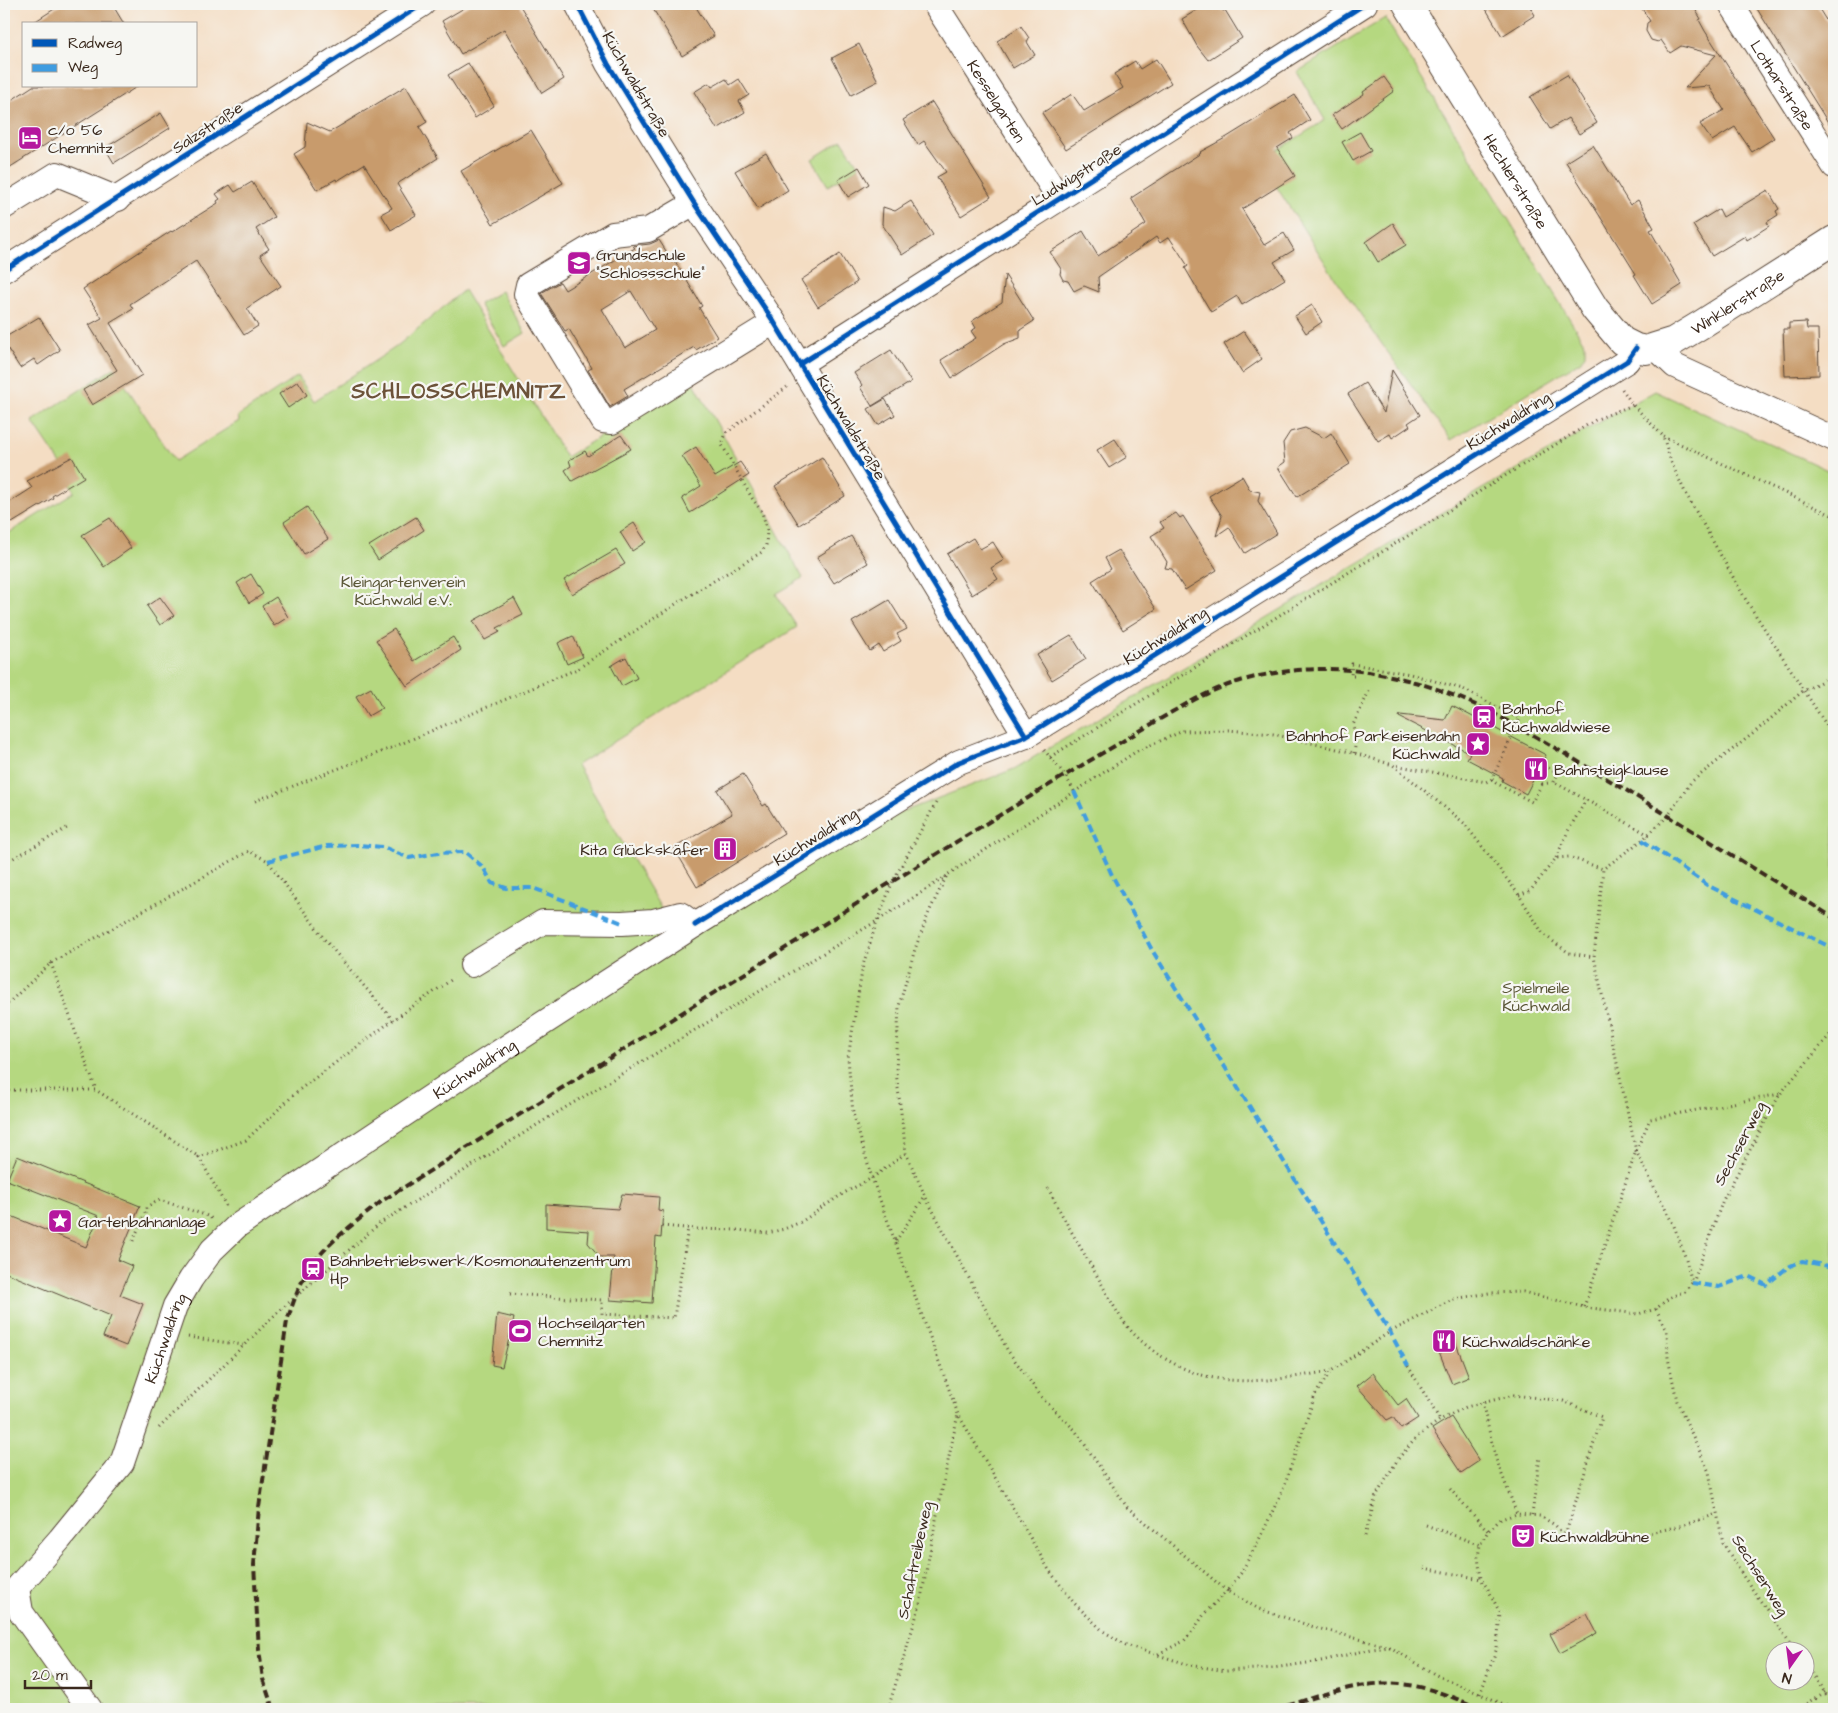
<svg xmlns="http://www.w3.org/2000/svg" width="1838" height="1713" viewBox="0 0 1838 1713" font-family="'Architects Daughter',sans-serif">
  <rect width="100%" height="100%" fill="#f6f6f2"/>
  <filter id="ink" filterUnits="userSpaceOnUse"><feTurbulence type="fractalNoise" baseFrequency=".02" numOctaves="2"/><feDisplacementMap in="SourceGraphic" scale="10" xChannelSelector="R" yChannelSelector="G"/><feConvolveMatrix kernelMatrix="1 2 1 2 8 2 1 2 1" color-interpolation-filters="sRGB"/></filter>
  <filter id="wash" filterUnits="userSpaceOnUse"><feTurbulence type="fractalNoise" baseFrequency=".0096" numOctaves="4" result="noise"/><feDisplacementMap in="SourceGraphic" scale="20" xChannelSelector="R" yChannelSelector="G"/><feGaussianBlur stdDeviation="1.12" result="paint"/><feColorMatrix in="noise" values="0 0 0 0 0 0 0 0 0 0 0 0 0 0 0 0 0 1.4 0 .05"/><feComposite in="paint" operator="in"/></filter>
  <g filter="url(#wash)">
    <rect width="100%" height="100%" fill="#f4ddc3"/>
    <!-- green -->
    <path fill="#b5d880" stroke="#78814f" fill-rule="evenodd" d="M1385 18 1585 344V354L1581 361 1451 440 1338 283 1260 161 1325 120 1297 72Z
      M842 140 859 167 828 186 812 159Z
      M464 290 566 457 693 381 803 578 776 594 797 627 577 765 676 934 884 819 1014 769 1482 489 1655 391 1834 473V1709H4V536L74 492 58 465 61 464 32 421 114 368 175 461 239 421 238 416 298 376 314 401 396 347ZM1776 1650H1806V1680H1776Z
      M501 291 525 333 504 346 479 304Z"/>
    <g id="blocks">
      <!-- building -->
      <path fill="#c89b6c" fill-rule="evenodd" d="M62 4H112L124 24H31Z
        M471 4H519L564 79 542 93 504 29 461 54 442 21Z
        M650 4H694L714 36 682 56Z
        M1207 4H1219L1223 11 1225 10 1242 38 1208 60 1197 46 1182 19Z
        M1483 4H1528L1535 15 1502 36Z
        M1639 4H1692L1701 19 1699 20 1705 31 1774 138 1752 152 1735 127 1712 141 1700 124 1724 110 1709 86 1685 88 1716 55 1681 46 1670 53 1661 40 1658 42 1651 40 1646 31 1647 23 1650 21Z
        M1754 4H1816L1834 33V132Z
        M1021 26 1029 38 1027 42 1035 55 1013 68 997 41Z
        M859 44 878 81 851 95 832 58Z
        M1156 59 1171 83 1066 149 1042 113 1072 94 1084 111 1123 88 1114 74 1135 61 1140 69Z
        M468 63 494 106 475 118 448 75Z
        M1567 75 1597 123 1579 134 1568 118 1550 129 1530 97Z
        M1384 77 1394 91 1342 129 1332 115 1364 94 1363 92Z
        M726 79 730 85 739 79 749 95 739 101 745 112 717 129 694 92 709 83 712 87Z
        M33 86H138L4 171V105Z
        M406 86 427 122 419 127 438 158 397 184 416 215 391 230 381 214 392 208 364 164 337 181 336 179 317 190 294 154 305 147 307 122 330 132Z
        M1295 95 1310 120 1290 133 1293 138 1277 148 1295 176 1242 209 1264 245 1284 233 1294 250 1274 262 1285 279 1242 305 1237 296 1211 312 1185 268 1188 266 1169 237 1160 243 1156 237 1098 277 1099 292 1084 286 1074 291 1068 281 1063 280 1060 274 1061 269 1050 252 1083 231 1098 256 1146 224 1131 198 1201 153 1200 152 1227 137Z
        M932 102 991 197 961 216 937 177 946 172 924 141 918 145 903 120Z
        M161 113 170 128 114 163 105 148Z
        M531 130 563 183 493 224 461 171Z
        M1360 132 1371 151 1353 161 1342 142Z
        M1593 145 1630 205 1638 200 1654 228 1650 230 1682 285 1652 304 1634 275 1636 274 1566 162Z
        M766 153 788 190 758 209 735 171Z
        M859 167 869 184 848 197 838 180Z
        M252 182 274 217 256 229 269 249 260 255 281 286 247 308 258 326 244 335 196 261 130 304 133 309 110 323 142 375 92 405 83 390 117 370 89 325 102 318 83 289 171 231 172 232 218 203 217 201 220 199 216 194 230 185 235 192Z
        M1768 190 1779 209 1776 211 1778 215 1767 222 1769 226 1747 240 1745 236 1712 256 1693 225 1719 209 1723 217Z
        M911 201 933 235 902 255 882 224 883 207 895 211Z
        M1393 223 1406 245 1378 262 1366 242Z
        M659 240 673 262 675 261 702 306 699 308 717 337 696 350 694 347 624 389 628 396 610 407 588 370 592 368 569 329 565 331 541 293 560 282 565 290 635 248 633 246 650 244ZM631 291 655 330 625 348 602 309Z
        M840 254 857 282 818 307 801 280Z
        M1005 275 1034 321 1020 330V338L1004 344 952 378 941 360 976 338 971 331 976 328 972 321 1002 302Z
        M1312 305 1322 322 1306 333 1295 316Z
        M39 317 60 350 38 365 34 359 20 368 4 343V338Z
        M1806 322 1807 329H1818L1819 375 1785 376 1783 329H1789V323Z
        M1244 331 1262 359 1242 373 1224 344Z
        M891 350 911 382 872 406 860 387 862 385 854 373Z
        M1392 370 1420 415 1408 423 1410 426 1392 438 1390 434 1378 441 1348 394 1365 383 1384 413Z
        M298 381 307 395 288 408 279 394Z
        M885 399 895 415 878 425 868 409Z
        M1305 428 1324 438 1331 433 1350 464 1297 497 1278 467 1285 462 1283 443 1290 432Z
        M621 435 631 449 572 481 565 470 571 466 569 460 585 451 588 456Z
        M1115 439 1127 457 1109 468 1097 450Z
        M696 447 715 477 740 462 749 475 690 513 682 498 701 486 682 456Z
        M72 457 84 477 52 496 53 498 12 523 4 510V506L32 488 27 481Z
        M822 457 845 496 799 525 775 486Z
        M1242 476 1250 490 1260 492 1258 501 1277 533 1245 553 1229 527 1216 536 1222 516 1209 496Z
        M307 507 328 539 304 554 284 522Z
        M1176 513 1180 518 1183 516 1217 570 1185 590 1172 569 1165 568 1167 562 1151 536 1164 528 1160 522Z
        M416 517 424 530 378 560 369 546Z
        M110 518 131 548 104 567 82 535Z
        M634 523 646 542 632 551 620 532Z
        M851 536 868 563 834 583 817 557Z
        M973 538 980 549 993 542 1004 560 991 568 998 579 972 595 947 554Z
        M616 550 625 564 572 594 564 580Z
        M1119 550 1156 609 1123 630 1092 581 1111 569 1105 558Z
        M251 574 263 594 249 603 237 583Z
        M160 597 174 616 160 625 147 606Z
        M276 597 288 617 274 626 262 606Z
        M514 598 523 615 497 628 500 632 485 640 473 621Z
        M889 600 907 629 897 634 901 641 883 652 879 645 870 651 852 622Z
        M394 629 414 661 453 637 461 650 407 686 376 640Z
        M1071 635 1086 659 1052 680 1037 655Z
        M573 636 583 657 567 664 558 643Z
        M626 657 637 678 622 686 611 666Z
        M371 688 382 708 368 716 356 696Z
        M1452 706 1546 755 1526 794 1502 781 1503 778 1467 759 1470 753 1399 717 1400 715 1445 720Z
        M743 774 763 806 766 804 784 833 697 887 674 848 732 814 717 790Z
        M17 1156 140 1206 118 1260 132 1266 120 1295 143 1304 126 1346 103 1337 111 1316 4 1272V1213L86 1247 99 1216 7 1180Z
        M622 1194 659 1197 658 1210 663 1211 661 1238 656 1237 652 1303 610 1300 614 1257H600L588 1243 589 1231 546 1228V1204L618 1209Z
        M497 1314 514 1318 502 1367 492 1365Z
        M1452 1333 1469 1377 1452 1384 1434 1339Z
        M1373 1373 1398 1405 1406 1399 1418 1418 1401 1429 1393 1417 1387 1420 1357 1386Z
        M1451 1417 1479 1461 1461 1473 1432 1429Z
        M1587 1614 1597 1633 1560 1653 1550 1634Z"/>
    </g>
  </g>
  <g filter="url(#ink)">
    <use href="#blocks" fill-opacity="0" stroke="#574537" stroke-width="1"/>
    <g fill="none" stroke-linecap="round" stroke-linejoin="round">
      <defs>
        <g id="minor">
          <path d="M577 4 608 64 694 203 774 322 1026 736"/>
          <path id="s1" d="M935 4 1059 198"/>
          <path id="s2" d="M1731 4 1834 166"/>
          <path d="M694 203 648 230 613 234 528 285 526 294 603 421 612 422 774 322"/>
          <path d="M4 207 57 174 118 199"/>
          <path d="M4 270 423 4"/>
          <path d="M1655 347 1675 366 1834 439"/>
          <path d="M800 364 1365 4"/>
          <path d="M472 965 543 922 622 923 653 921 680 914 695 925"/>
          <path id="s3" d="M90 1709 21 1612 17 1588 60 1539 122 1463 175 1306 191 1279 212 1250 237 1226 465 1074 695 925 959 762 1026 736 1627 361 1636 348"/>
        </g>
        <g id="major">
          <path id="s4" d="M1407 4 1595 309 1622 341 1636 348 1646 350 1655 347 1674 341 1702 324 1834 240"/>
        </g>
      </defs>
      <!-- minor casing -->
      <use href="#minor" stroke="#574537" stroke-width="26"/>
      <!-- major casing -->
      <use href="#major" stroke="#574537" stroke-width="30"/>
      <!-- path -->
      <path stroke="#574537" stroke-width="3" stroke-dasharray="1 4" stroke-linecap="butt" d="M1622 389 1633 405 1663 436 1671 462 1685 492 1746 600 1834 737
        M1663 436 1834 516
        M1354 676H1351L1352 664 1410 674 1463 689 1520 719 1492 779 1486 782 1394 765
        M1044 750 1065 775 1074 791
        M1354 753 1356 740 1353 725 1370 689
        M1050 757 1597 419 1633 405
        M1492 779 1496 783 1532 802 1542 784
        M1554 782 1560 769
        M1542 784 1554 782 1649 835
        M1542 784 1538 777 1544 766 1559 773
        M255 801 391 748 577 669 682 600 762 552 766 545 767 531 762 512 752 498 722 445 726 433 787 387
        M936 803 893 881 877 921 863 965 848 1058 853 1113 872 1178 958 1414 1049 1570 1074 1603 1103 1631 1126 1645 1190 1665 1226 1671 1273 1668 1321 1661 1372 1649 1390 1647 1436 1675 1515 1709
        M1556 858 1568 831 1586 800
        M4 860H10L67 828
        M1519 895 1531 890 1556 858 1569 857 1603 869
        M4 899 6 908 4 909
        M51 963 96 1090
        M4 1007 51 963 249 851 268 861 325 940 393 1020
        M4 1090H96L199 1157
        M1048 1188C1064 1220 1082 1250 1100 1281 1110 1299 1120 1320 1135 1335 1157 1357 1189 1375 1221 1379 1258 1384 1295 1377 1331 1371
        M226 1206 199 1157 246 1140 299 1090 393 1020 454 978
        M662 1226 696 1229 738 1230 768 1233 784 1229 801 1222 844 1193 872 1178 906 1153
        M133 1241 148 1206 160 1200 208 1216 212 1219
        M896 1241 925 1196
        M1693 1283 1723 1200 1780 1094 1834 1030
        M510 1294 602 1300V1314L674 1318 688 1228
        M1584 1307 1636 1151 1650 1119 1780 1094
        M1656 1309 1667 1331 1668 1358 1677 1401 1709 1472 1723 1543 1743 1576 1795 1650
        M188 1337 243 1345
        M1408 1366 1440 1420
        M1482 1402 1496 1459 1517 1514
        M159 1428 277 1313 379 1224 548 1118 877 921 947 876
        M1450 1489 1488 1531
        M1532 1515 1540 1456
        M1426 1525 1480 1545
        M1365 1536 1376 1496 1398 1459 1417 1437 1440 1420 1466 1407 1514 1395 1563 1401 1602 1417 1565 1536
        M1424 1568 1481 1579
        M1390 1647 1317 1628 1259 1609 1227 1591 1241 1573 1262 1534 1284 1487 1315 1395 1331 1371 1390 1332 1454 1299 1489 1293 1523 1292 1584 1307 1638 1314 1656 1309 1669 1298 1685 1291 1692 1283 1686 1259 1674 1226 1636 1151 1594 957 1603 869 1642 840 1668 816 1691 782 1755 732 1803 691 1834 675
        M1158 1654 1184 1641 1195 1628 1205 1613 1227 1591 1127 1507 1075 1430 1043 1399 1008 1351 925 1196 906 1153 896 1072 899 1006 915 949 929 912 947 875 1137 751 1183 731 1228 730 1273 734 1354 753 1393 765 1464 823 1519 895 1543 934 1569 953 1594 957
        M1806 1665 1834 1706
        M1480 1694 1497 1648 1500 1613 1488 1589 1481 1579 1478 1557 1480 1545 1488 1531 1501 1519 1517 1514 1540 1516 1555 1525 1565 1536 1620 1540 1684 1525 1717 1514
        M888 1709 920 1604 939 1504 958 1414
        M1799 1709 1825 1692"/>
      <!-- minor -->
      <use href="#minor" stroke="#fff" stroke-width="24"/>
      <!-- major -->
      <use href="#major" stroke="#fff" stroke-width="28"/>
      <!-- rail -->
      <path stroke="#3b2a1e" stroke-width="4" stroke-dasharray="8 4" stroke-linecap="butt" d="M273 1709 263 1679 259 1650 254 1565 259 1507 287 1321C293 1303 299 1284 310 1268 328 1241 358 1221 382 1201 573 1081 764 961 956 842 1013 807 1070 772 1128 738 1161 719 1195 696 1231 684 1278 668 1331 665 1380 674 1464 689 1527 732 1599 774 1678 821 1756 870 1834 918
        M1276 1709C1315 1698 1359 1680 1400 1684 1427 1686 1456 1698 1480 1709"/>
      <!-- quiet -->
      <path stroke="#3f9ce0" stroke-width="4" stroke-dasharray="8 4" stroke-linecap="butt" d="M1074 791 1112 875 1152 950 1390 1332 1408 1366
        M1642 840 1707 885 1834 949
        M268 861 327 846 358 845 383 847 409 858 438 853 465 852 483 867 492 883 506 888H533L622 923
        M1692 1283 1719 1287 1748 1276 1766 1285 1788 1267 1802 1261 1834 1267"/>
      <defs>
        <path id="cycleway" d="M577 4 608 64 694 203 774 322 1026 736
          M4 270 423 4
          M800 364 1365 4
          M695 925 959 762 1026 736 1627 361 1636 348"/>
      </defs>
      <!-- cycleway casing -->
      <use href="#cycleway" stroke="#f6f6f2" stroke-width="8"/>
      <!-- cycleway -->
      <use href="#cycleway" stroke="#0057b8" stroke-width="5"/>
    </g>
  </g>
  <!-- icons -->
  <defs>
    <symbol id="hotel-square" viewBox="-11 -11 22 22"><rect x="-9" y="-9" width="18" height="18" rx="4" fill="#b5179e" stroke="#f6f6f2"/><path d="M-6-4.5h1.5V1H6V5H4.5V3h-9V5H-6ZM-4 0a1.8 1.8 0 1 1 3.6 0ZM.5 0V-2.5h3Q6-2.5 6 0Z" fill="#fff"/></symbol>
    <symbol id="school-square" viewBox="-11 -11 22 22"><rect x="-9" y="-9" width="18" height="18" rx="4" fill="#b5179e" stroke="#f6f6f2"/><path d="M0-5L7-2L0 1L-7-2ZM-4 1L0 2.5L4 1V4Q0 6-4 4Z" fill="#fff"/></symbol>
    <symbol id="station-square" viewBox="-11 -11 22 22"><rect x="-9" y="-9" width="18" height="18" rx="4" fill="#b5179e" stroke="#f6f6f2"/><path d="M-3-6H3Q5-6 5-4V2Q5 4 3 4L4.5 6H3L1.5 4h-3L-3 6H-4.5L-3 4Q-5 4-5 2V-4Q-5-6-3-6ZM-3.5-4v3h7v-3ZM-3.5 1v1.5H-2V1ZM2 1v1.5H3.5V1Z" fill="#fff"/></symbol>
    <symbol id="sight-square" viewBox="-11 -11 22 22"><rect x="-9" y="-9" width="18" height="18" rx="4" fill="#b5179e" stroke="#f6f6f2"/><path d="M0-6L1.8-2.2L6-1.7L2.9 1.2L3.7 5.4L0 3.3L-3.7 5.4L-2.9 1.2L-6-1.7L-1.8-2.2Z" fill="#fff"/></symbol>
    <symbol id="restaurant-square" viewBox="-11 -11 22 22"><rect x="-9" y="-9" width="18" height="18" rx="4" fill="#b5179e" stroke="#f6f6f2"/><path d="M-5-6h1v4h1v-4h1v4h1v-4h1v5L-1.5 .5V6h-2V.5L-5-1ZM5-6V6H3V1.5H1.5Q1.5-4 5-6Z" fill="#fff"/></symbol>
    <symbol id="building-square" viewBox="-11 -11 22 22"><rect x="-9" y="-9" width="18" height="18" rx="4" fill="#b5179e" stroke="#f6f6f2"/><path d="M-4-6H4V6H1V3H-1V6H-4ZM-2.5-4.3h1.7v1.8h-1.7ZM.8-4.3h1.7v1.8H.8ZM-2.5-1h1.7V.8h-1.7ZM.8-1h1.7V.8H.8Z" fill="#fff"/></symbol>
    <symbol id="stadium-square" viewBox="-11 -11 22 22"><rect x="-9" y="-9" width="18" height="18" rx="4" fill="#b5179e" stroke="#f6f6f2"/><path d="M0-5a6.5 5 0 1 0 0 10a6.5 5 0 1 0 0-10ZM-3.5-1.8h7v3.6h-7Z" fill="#fff"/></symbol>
    <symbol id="theatre-square" viewBox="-11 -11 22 22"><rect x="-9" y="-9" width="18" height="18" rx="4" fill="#b5179e" stroke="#f6f6f2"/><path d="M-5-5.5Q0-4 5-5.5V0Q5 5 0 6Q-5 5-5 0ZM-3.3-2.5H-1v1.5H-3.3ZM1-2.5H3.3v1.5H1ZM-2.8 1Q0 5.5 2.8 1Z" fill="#fff"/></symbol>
  </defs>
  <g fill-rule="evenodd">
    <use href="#hotel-square" x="16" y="124" width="28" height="28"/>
    <use href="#school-square" x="565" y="249" width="28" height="28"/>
    <use href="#station-square" x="1470" y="703" width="28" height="28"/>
    <use href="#sight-square" x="1464" y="730" width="28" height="28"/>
    <use href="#restaurant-square" x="1522" y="755" width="28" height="28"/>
    <use href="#building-square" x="711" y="835" width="28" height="28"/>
    <use href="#sight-square" x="46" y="1207" width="28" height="28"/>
    <use href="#station-square" x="299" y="1255" width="28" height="28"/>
    <use href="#stadium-square" x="506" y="1317" width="28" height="28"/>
    <use href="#restaurant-square" x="1430" y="1327" width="28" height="28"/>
    <use href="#theatre-square" x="1509" y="1522" width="28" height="28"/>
  </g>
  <g text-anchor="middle" stroke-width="4.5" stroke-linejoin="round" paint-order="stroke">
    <!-- street labels -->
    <g font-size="16" fill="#3b2a1e" stroke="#f6f6f2">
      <text transform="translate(637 84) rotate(60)" y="6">Küchwaldstraße</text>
      <text dy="6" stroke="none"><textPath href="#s2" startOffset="96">Lotharstraße</textPath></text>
      <text dy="6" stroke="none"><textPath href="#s1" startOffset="115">Kesselgarten</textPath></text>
      <text transform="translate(207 127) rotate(-33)" y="6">Salzstraße</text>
      <text transform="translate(1076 174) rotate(-32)" y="6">Ludwigstraße</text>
      <text dy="6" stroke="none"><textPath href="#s4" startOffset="208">Hechlerstraße</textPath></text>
      <text dy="6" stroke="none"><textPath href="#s4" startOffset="530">Winklerstraße</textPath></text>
      <text transform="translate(1508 420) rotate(-32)" y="6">Küchwaldring</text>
      <text transform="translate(852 427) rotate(59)" y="6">Küchwaldstraße</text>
      <text transform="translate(1165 635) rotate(-32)" y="6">Küchwaldring</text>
      <text transform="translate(815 836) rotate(-32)" y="6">Küchwaldring</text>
      <text dy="6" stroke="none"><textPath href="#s3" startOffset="859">Küchwaldring</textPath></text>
      <text transform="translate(1739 1143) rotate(-62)" y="6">Sechserweg</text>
      <text dy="6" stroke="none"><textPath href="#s3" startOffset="439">Küchwaldring</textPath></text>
      <text transform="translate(914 1560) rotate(-78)" y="6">Schaftreibeweg</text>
      <text transform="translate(1761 1575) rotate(58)" y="6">Sechserweg</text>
    </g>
    <!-- poi labels -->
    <g font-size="16" fill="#3b2a1e" stroke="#f6f6f2" text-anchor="start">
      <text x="48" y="135">c/o 56<tspan x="48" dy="18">Chemnitz</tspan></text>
      <text x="596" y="260">Grundschule<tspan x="596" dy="18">"Schlossschule"</tspan></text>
      <text x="1502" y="714">Bahnhof<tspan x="1502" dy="18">Küchwaldwiese</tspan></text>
      <text x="1460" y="741" text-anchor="end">Bahnhof Parkeisenbahn<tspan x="1460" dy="18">Küchwald</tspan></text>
      <text x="1554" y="775">Bahnsteigklause</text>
      <text x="708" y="855" text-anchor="end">Kita Glückskäfer</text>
      <text x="78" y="1227">Gartenbahnanlage</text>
      <text x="330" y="1266">Bahnbetriebswerk/Kosmonautenzentrum<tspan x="330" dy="18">Hp</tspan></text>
      <text x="538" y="1328">Hochseilgarten<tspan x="538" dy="18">Chemnitz</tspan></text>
      <text x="1462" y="1347">Küchwaldschänke</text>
      <text x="1540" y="1542">Küchwaldbühne</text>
    </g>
    <!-- park labels -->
    <g font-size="16" fill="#5a5636" stroke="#f6f6f2">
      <text x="403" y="587">Kleingartenverein<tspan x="403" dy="18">Küchwald e.V.</tspan></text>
      <text x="1536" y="993">Spielmeile<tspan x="1536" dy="18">Küchwald</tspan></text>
    </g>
    <!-- district labels -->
    <g font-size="21" font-weight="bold" letter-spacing="1" fill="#6c5239" stroke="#f6f6f2">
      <text x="459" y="398">SCHLOSSCHEMNITZ</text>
    </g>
  </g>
  <!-- margin -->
  <rect width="1838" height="1713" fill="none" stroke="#f6f6f2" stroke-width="20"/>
  <!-- legend -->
  <rect x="22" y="22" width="175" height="65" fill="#f6f6f2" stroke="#aba49d"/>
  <rect x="32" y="39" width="25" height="8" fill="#0057b8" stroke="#aba49d"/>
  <text x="68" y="48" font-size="15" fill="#3b2a1e">Radweg</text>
  <rect x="32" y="64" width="25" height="8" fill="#3f9ce0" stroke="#aba49d"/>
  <text x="68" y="72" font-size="15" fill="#3b2a1e">Weg</text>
  <!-- north arrow -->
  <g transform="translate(1790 1666) rotate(194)"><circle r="24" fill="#f6f6f2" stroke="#aba49d"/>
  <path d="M0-4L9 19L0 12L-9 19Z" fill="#b5179e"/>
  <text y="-8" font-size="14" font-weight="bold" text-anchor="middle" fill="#3b2a1e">N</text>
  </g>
  <!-- scale -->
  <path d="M25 1680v8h66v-8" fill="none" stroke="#3b2a1e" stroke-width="2.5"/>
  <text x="32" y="1680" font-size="15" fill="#3b2a1e" stroke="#f6f6f2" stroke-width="4" paint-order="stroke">20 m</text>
</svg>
